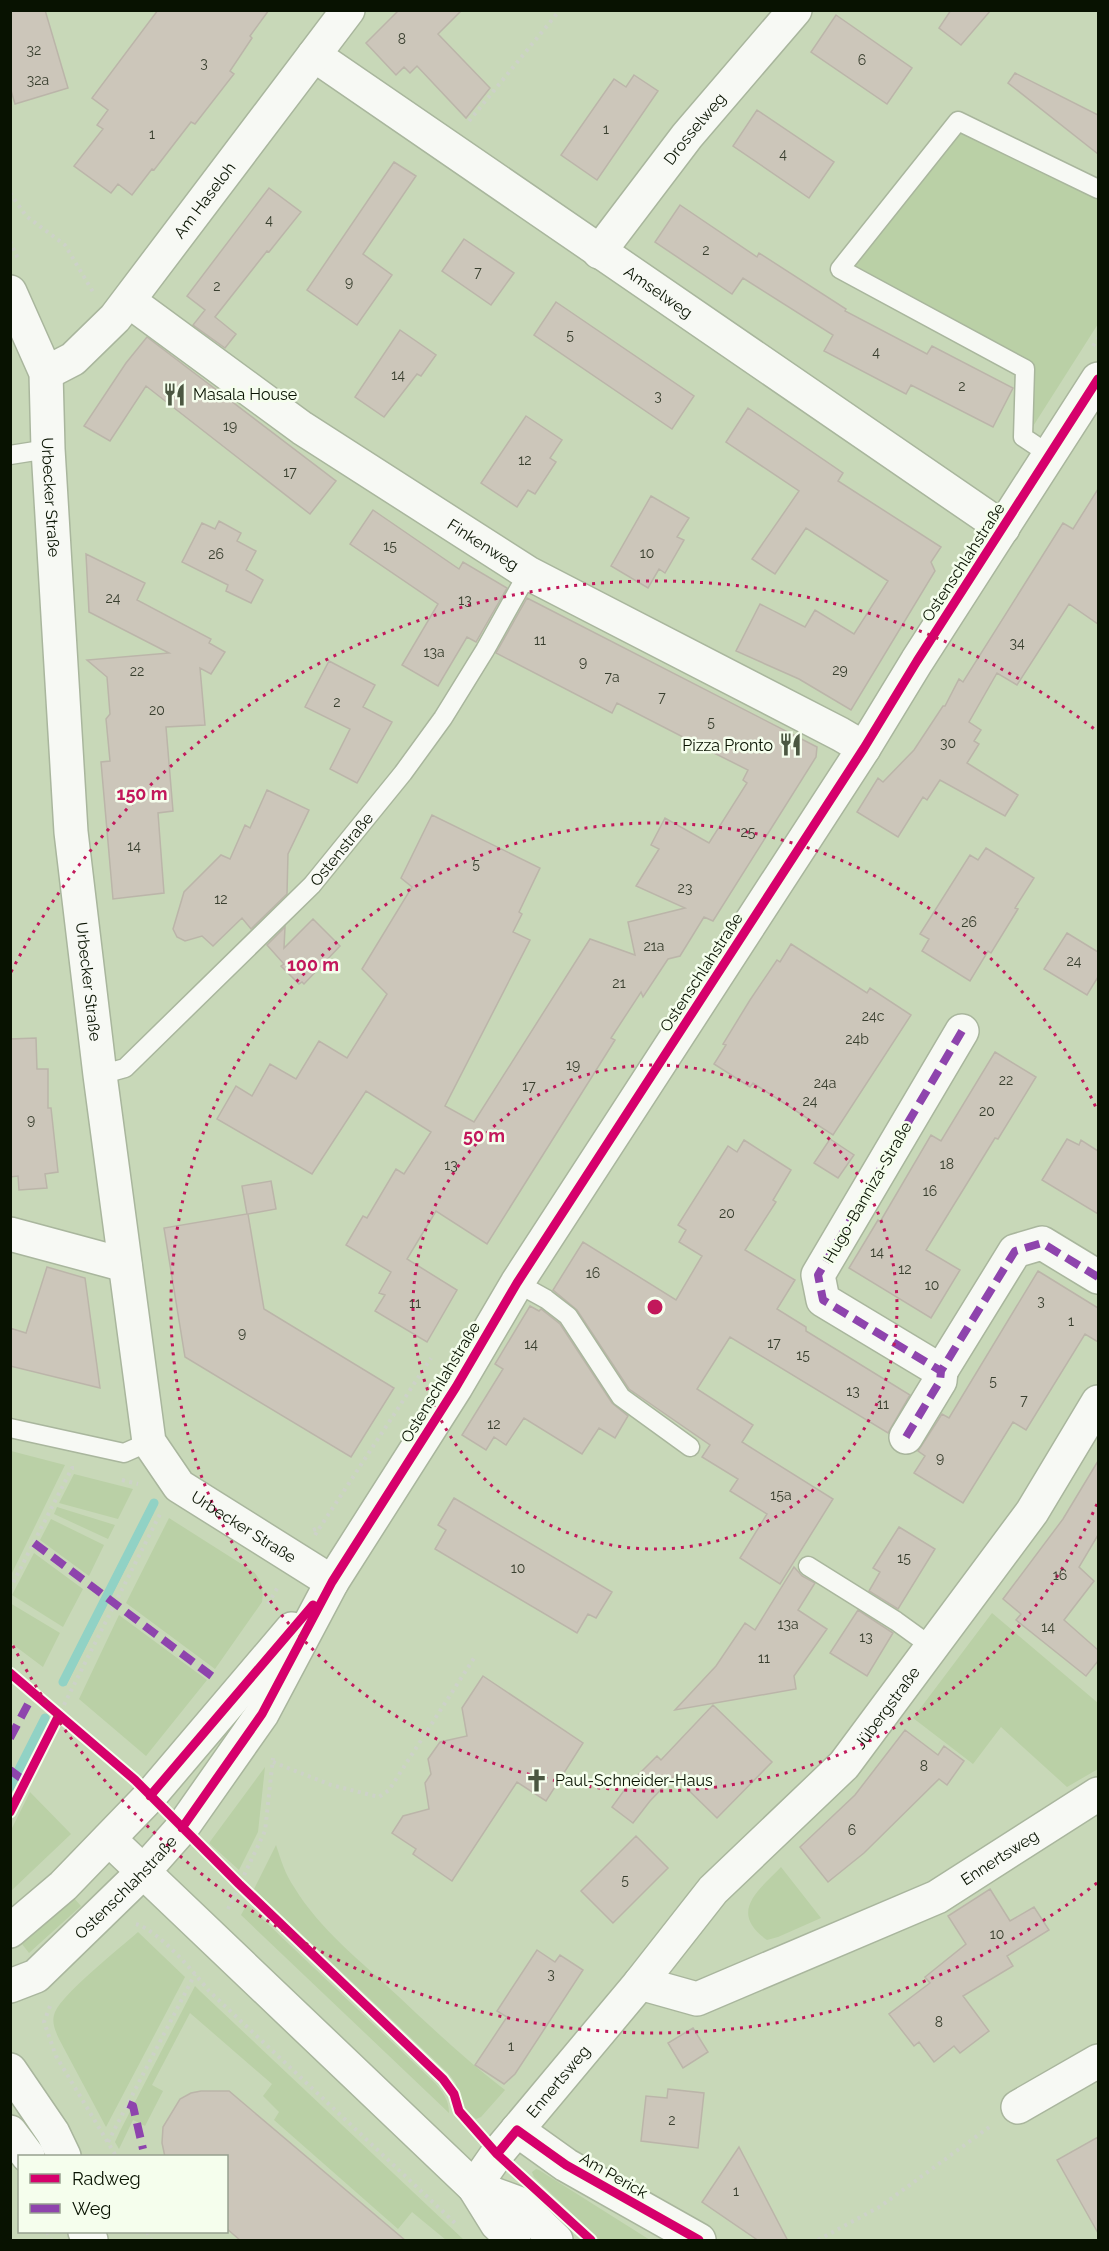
<svg xmlns="http://www.w3.org/2000/svg" width="1109" height="2251" viewBox="0 0 1109 2251" font-family="Raleway,sans-serif">
  <rect width="100%" height="100%" fill="#c8d8b8"/>
  <!-- green -->
  <path fill="#bad0a6" d="M961 130 1098 198V324L1030 431 1035 366 984 336 851 267Z
    M11 1451 65 1465 11 1575 10 1451Z
    M74 1474 133 1489 118 1519 59 1503Z
    M57 1507 115 1525 108 1539 54 1514Z
    M169 1518 254 1572C262 1582 264 1589 262 1602L215 1669 126 1603Z
    M51 1519 104 1545 89 1576 40 1540Z
    M34 1553 83 1589 63 1627 12 1595Z
    M10 1603 60 1633 43 1667 11 1643Z
    M992 1613 1098 1703V1769L1067 1787 1001 1727 973 1764 913 1718Z
    M119 1615 207 1680 146 1756 79 1699Z
    M265 1767 258 1832 239 1870 209 1843Z
    M30 1792 71 1834 11 1891V1830Z
    M276 1845C281 1860 285 1874 294 1887 320 1930 362 1962 398 1996 433 2029 467 2061 505 2090L481 2117 476 2119 464 2109 455 2082 448 2073 254 1889Z
    M781 1867 821 1918 778 1937 767 1940C728 1912 758 1891 781 1867Z
    M73 1897 81 1906 29 1953 22 1944Z
    M247 1904 435 2083C443 2092 449 2100 449 2113L241 1915Z
    M138 1932 185 1977 106 2127 59 2039C55 2030 51 2022 55 2012 64 1992 119 1949 138 1932Z
    M195 1986 201 1992 464 2240H446L412 2212 398 2229 274 2120 279 2112 263 2096 272 2084 190 2013 152 2085 163 2091 145 2126 133 2120 119 2149 115 2142 120 2131Z
    M536 2169 539 2170 650 2240H600L534 2177 532 2172Z"/>
  <!-- water -->
  <path fill="#91d2c5" d="M151 1509 154 1512 112 1595 109 1592Z
    M104 1603 107 1605 66 1686 63 1682Z"/>
  <g fill="none" stroke-linecap="round" stroke-linejoin="round">
    <!-- stream -->
    <path stroke="#91d2c5" stroke-width="9" d="M63 1682 154 1503
      M10 1787 45 1718"/>
  </g>
  <!-- building -->
  <path fill="#ccc6ba" stroke="#bbb5a9" stroke-width="1.5" d="M10 10H45L68 88 15 104 10 87Z
    M158 10H269L250 36 252 38 230 71 234 74 195 124 191 122 154 170 152 169 132 195 118 184 111 193 74 166 103 129 97 125 108 110 92 98Z
    M399 10H462L438 34 490 88 466 118 417 66 410 73 404 67 396 75 366 43Z
    M951 10H991L961 45 939 28Z
    M836 15 912 68 887 104 811 52Z
    M1015 73 1098 115V154L1008 83Z
    M634 75 658 91 597 180 561 155 614 79 626 87Z
    M757 110 834 162 809 198 733 146Z
    M394 162 416 176 363 254 392 275 357 325 307 290Z
    M269 188 301 212 269 252 267 251 215 317 236 334 225 348 193 325 205 310 187 296Z
    M680 205 757 257 759 253 846 309 845 311 927 354 932 346 1013 388 993 427 911 385 906 394 824 351 833 335 743 278 732 294 655 242Z
    M464 239 514 273 491 305 442 271Z
    M556 302 694 396 672 429 534 335Z
    M400 330 436 355 421 376 417 374 384 417 355 397Z
    M147 337 336 481 310 514 146 386 110 441 84 426 126 363Z
    M748 408 843 473 838 481 941 547 931 562 935 571 851 710 799 679 736 651 760 604 805 627 815 610 854 634 888 581 806 528 775 574 752 559 799 491 726 442Z
    M526 416 562 440 550 458 556 462 535 494 528 490 517 507 481 483Z
    M1098 489V624L1069 604 1017 685 997 673 969 722 981 730 974 741 979 744 967 763 1018 795 1005 816 940 780 927 800 923 797 898 837 857 812 878 778 883 782 914 750 943 706H945L959 679 963 682 1063 523 1073 529Z
    M651 496 689 518 677 537 684 540 665 573 659 569 648 588 611 566Z
    M373 510 459 569 463 562 507 588 476 642 467 637 438 686 402 665 438 604 350 544Z
    M219 521 241 533 237 541 256 551 246 570 263 580 251 603 226 591 228 585 182 562 202 523 215 529Z
    M86 554 145 583 137 600 211 639 209 643 225 652 211 674 200 668 205 725 166 727 173 811 158 813 164 893 113 899 101 762 110 761 106 719 110 714 107 677 87 660 169 653 89 612Z
    M527 598 817 747 816 757 713 921 704 917 680 956 668 959 643 997 641 992 611 1038 615 1040 487 1244 436 1211 407 1259 457 1290 427 1342 375 1311 385 1295 379 1293 391 1272 346 1245 363 1216 367 1218 396 1169 404 1174 431 1132 366 1091 312 1174 217 1119 236 1086 252 1096 270 1064 296 1079 319 1041 347 1058 387 994 362 969 412 887 401 878 432 815 540 868 519 912 522 914 513 932 530 940 445 1106 474 1122 590 939 635 955 628 922 685 908 636 886 659 849 651 845 665 818 709 843 747 783 743 780 748 770 716 754 617 703 612 713 496 653Z
    M329 661 375 685 363 707 392 722 357 783 330 769 350 729 305 707Z
    M267 790 309 810 288 854 287 894 251 929 242 918 213 946 202 936 185 941 177 937 173 929 184 892 221 855 230 859 245 825 250 828Z
    M986 848 1034 878 1015 908 1018 909 991 953 988 951 970 981 922 951 929 939 920 934 970 855 978 860Z
    M313 919 340 946 304 984 302 982 299 984 281 966 284 964 267 945 285 927 284 948Z
    M1067 933 1098 952V977L1087 995 1044 969Z
    M791 944 867 993 870 988 911 1015 833 1135 753 1083 750 1087 714 1064 726 1045 723 1044 750 1000 777 960 780 962Z
    M36 1038 37 1069H48V1108H51L58 1172 45 1174 47 1188 19 1190 18 1176 10 1177V1039Z
    M995 1052 1036 1077 998 1139 995 1138 926 1250 960 1270 931 1318 849 1268 878 1220 880 1222 931 1135 941 1141Z
    M830 1139 854 1155 838 1178 814 1163Z
    M1067 1139 1079 1145 1081 1140 1098 1151V1214L1042 1180Z
    M744 1140 791 1170 773 1200 776 1202 745 1250 795 1280 777 1309 806 1327V1331L910 1395 888 1433 730 1337 697 1389 753 1425 742 1442 833 1499 780 1584 740 1558 767 1514 730 1491 738 1479 702 1457 710 1445 629 1389 577 1310 553 1290 583 1242 676 1300 702 1256 679 1242 686 1230 678 1225 728 1146 737 1152Z
    M271 1181 276 1209 248 1214 264 1309 394 1388 351 1457 185 1357 164 1228 247 1214 242 1186Z
    M47 1267 85 1278 100 1388 10 1366V1328L26 1333Z
    M1038 1271 1098 1308V1342L1085 1334 1026 1430 1013 1422 963 1503 914 1473 925 1456 918 1451 942 1414 949 1418Z
    M530 1306 539 1311 541 1309 560 1324 612 1403 628 1416 615 1438 599 1428 582 1454 524 1418 506 1445 494 1437 486 1450 462 1435 503 1369 495 1364Z
    M1098 1461V1535L1079 1567 1094 1581 1064 1620 1098 1650V1661L1086 1676 1016 1620 1021 1614 1003 1599 1063 1519Z
    M454 1498 612 1592 596 1618 588 1614 577 1633 435 1549 446 1530 438 1525Z
    M899 1527 935 1549 898 1609 869 1591 880 1572 873 1568Z
    M794 1567 802 1576 815 1583 798 1610 827 1629 794 1676 796 1689 675 1710 716 1666 745 1623 755 1630Z
    M858 1610 893 1633 867 1676 830 1653Z
    M483 1676 583 1743 546 1801 517 1782 452 1881 413 1854 416 1849 392 1833 403 1816 429 1809 425 1783 431 1774 428 1759 440 1742 467 1736 462 1708Z
    M713 1705 772 1762 717 1818 674 1776 650 1801 633 1823 612 1807 628 1785 657 1756 661 1760Z
    M905 1730 938 1755 944 1746 964 1761 947 1785 939 1779 864 1853 828 1882 800 1847 855 1795Z
    M636 1836 668 1868 613 1923 581 1891Z
    M990 1889 1010 1921 1034 1907 1049 1930 1007 1956 1013 1966 963 1996 989 2031 960 2053 954 2046 934 2062 919 2042 914 2046 889 2014 930 1983 925 1977 966 1944 948 1916Z
    M537 1950 555 1962 560 1955 583 1970 515 2074 504 2084 475 2065 507 2017 497 2011Z
    M693 2028 708 2052 683 2068 668 2043Z
    M668 2089 704 2093 698 2148 641 2141 646 2096 667 2098Z
    M201 2091H229L406 2241H241L226 2228V2157H165L162 2143 163 2127 180 2099 191 2093Z
    M1098 2137V2233L1057 2160Z
    M739 2147 788 2241H759L702 2202Z"/>
  <g fill="none" stroke-linecap="round" stroke-linejoin="round">
    <defs>
      <g id="lane">
        <path d="M10 455 48 449"/>
        <path d="M1050 455 1023 437 1025 369 840 269 958 121 1098 189"/>
        <path id="s1" d="M100 1075 125 1068 312 885 403 773 443 718 485 650 528 573"/>
        <path d="M517 1283 546 1299 568 1316 621 1397 690 1447"/>
        <path d="M10 1428 124 1453 149 1442"/>
        <path d="M808 1566 896 1621 932 1647"/>
      </g>
      <g id="street">
        <path id="s2" d="M314 55 1003 528"/>
        <path id="s3" d="M599 252 687 136 795 10"/>
        <path id="s4" d="M10 292 46 373 48 449 71 832 100 1075 149 1442 179 1486 332 1582"/>
        <path id="s5" d="M129 301 302 428 528 573 840 734 864 748"/>
        <path id="s6" d="M46 373 73 359 115 318 348 10"/>
        <path d="M962 1031 818 1275 823 1300 941 1371 1015 1251 1042 1243 1098 1277"/>
        <path d="M10 1234 125 1265"/>
        <path d="M906 1437 940 1381 941 1371"/>
        <path d="M109 1839 474 2187 497 2224 514 2240"/>
        <path id="s7" d="M640 1983 697 1999 937 1897 1098 1794"/>
        <path d="M1018 2107 1098 2061"/>
        <path d="M517 2130 566 2165 699 2240"/>
        <path id="s8" d="M474 2187 497 2154 640 1983 713 1890 844 1765 1032 1512 1098 1402"/>
        <path d="M474 2187 518 2203 556 2240"/>
      </g>
      <g id="secondary">
        <path d="M10 1931 63 1886 150 1796 292 1629"/>
        <path id="s9" d="M10 1986 36 1976 143 1872 182 1828 262 1714 332 1582 456 1387 517 1283 864 748 917 661 1098 379"/>
        <path d="M10 2070 53 2133 64 2156"/>
        <path d="M10 2132 28 2156"/>
        <path d="M85 2232 91 2240"/>
      </g>
    </defs>
    <!-- lane casing -->
    <use href="#lane" stroke="#a9b69d" stroke-width="21"/>
    <!-- street casing -->
    <use href="#street" stroke="#a9b69d" stroke-width="36"/>
    <!-- secondary casing -->
    <use href="#secondary" stroke="#a9b69d" stroke-width="36"/>
    <!-- path -->
    <path stroke="#cdd2c8" stroke-width="4" stroke-dasharray="3 4.5" stroke-linecap="butt" d="M469 121 560 10
      M10 193 26 216 65 245 93 292
      M10 241 19 261
      M1093 346 1098 338
      M122 1480 138 1484
      M313 1530 321 1527
      M315 1535 431 1358
      M10 1589 72 1468H74
      M268 1604 279 1585
      M273 1762 331 1785 379 1797 389 1790 476 1655
      M10 1812 161 1512
      M228 1909 265 1831 273 1758
      M136 1924C159 1931 193 1971 209 1991L455 2223
      M50 2006 44 2022 56 2056 116 2156
      M108 2142 195 1974
      M47 2232 51 2240
      M147 2232 151 2240
      M818 2240 881 2206 992 2125"/>
    <!-- lane -->
    <use href="#lane" stroke="#f7f9f4" stroke-width="18"/>
    <!-- street -->
    <use href="#street" stroke="#f7f9f4" stroke-width="33"/>
    <!-- secondary -->
    <use href="#secondary" stroke="#f7f9f4" stroke-width="33"/>
    <!-- quiet -->
    <path stroke="#8e44ad" stroke-width="8" stroke-dasharray="15 8" stroke-linecap="butt" d="M962 1031 818 1275 823 1300 941 1371 1015 1251 1042 1243 1098 1277
      M906 1437 940 1381 941 1371
      M34 1543 217 1680
      M10 1738 34 1693
      M10 1770 26 1782
      M128 2104 133 2106 143 2149"/>
    <defs>
      <path id="cycleway" d="M10 1673 135 1780 239 1884 443 2079 454 2094 459 2111 497 2154 591 2240
        M150 1796 313 1605
        M10 1812 59 1715
        M182 1828 262 1714 332 1582 456 1387 517 1283 864 748 917 661 1098 379
        M497 2154 517 2130 566 2165 699 2240"/>
    </defs>
    <!-- cycleway casing -->
    <use href="#cycleway" stroke="#f5feed" stroke-width="13"/>
    <!-- cycleway -->
    <use href="#cycleway" stroke="#d6006c" stroke-width="9"/>
  </g>
  <!-- distance rings -->
  <g fill="none" stroke="#c2185b" stroke-width="3" stroke-dasharray="3 6">
    <circle cx="655" cy="1307" r="242"/>
    <path d="M1097 1504A484 484 0 1 1 1097 1110"/>
    <path d="M1097 1883A726 726 0 0 1 11 1642M11 972A726 726 0 0 1 1097 731"/>
  </g>
  <!-- icons -->
  <defs>
    <symbol id="restaurant-bare" viewBox="-9 -9 18 18"><path d="M-5-6h1v4h1v-4h1v4h1v-4h1v5L-1.5 .5V6h-2V.5L-5-1ZM5-6V6H3V1.5H1.5Q1.5-4 5-6Z" fill="#4b5741" stroke="#f5feed" stroke-width="2.5" paint-order="stroke"/></symbol>
    <symbol id="church-bare" viewBox="-9 -9 18 18"><path d="M-1.2-6h2.4v3.5h3.3v2.4h-3.3V6h-2.4V-.1h-3.3v-2.4h3.3Z" fill="#4b5741" stroke="#f5feed" stroke-width="2.5" paint-order="stroke"/></symbol>
  </defs>
  <g fill-rule="evenodd">
    <use href="#restaurant-bare" x="158" y="378" width="33" height="33"/>
    <use href="#restaurant-bare" x="774" y="728" width="33" height="33"/>
    <use href="#church-bare" x="520" y="1764" width="33" height="33"/>
  </g>
  <g text-anchor="middle" stroke-width="5" stroke-linejoin="round" paint-order="stroke">
    <!-- number labels -->
    <g font-size="14" fill="#393f2f">
      <text x="402" y="44">8</text>
      <text x="34" y="55">32</text>
      <text x="862" y="65">6</text>
      <text x="204" y="68">3</text>
      <text x="38" y="85">32a</text>
      <text x="606" y="134">1</text>
      <text x="152" y="139">1</text>
      <text x="783" y="159">4</text>
      <text x="269" y="225">4</text>
      <text x="706" y="255">2</text>
      <text x="478" y="277">7</text>
      <text x="349" y="287">9</text>
      <text x="217" y="291">2</text>
      <text x="570" y="340">5</text>
      <text x="876" y="357">4</text>
      <text x="398" y="380">14</text>
      <text x="962" y="391">2</text>
      <text x="658" y="401">3</text>
      <text x="230" y="431">19</text>
      <text x="525" y="465">12</text>
      <text x="290" y="477">17</text>
      <text x="390" y="551">15</text>
      <text x="647" y="558">10</text>
      <text x="216" y="559">26</text>
      <text x="113" y="603">24</text>
      <text x="465" y="605">13</text>
      <text x="540" y="645">11</text>
      <text x="1017" y="648">34</text>
      <text x="434" y="657">13a</text>
      <text x="583" y="667">9</text>
      <text x="840" y="675">29</text>
      <text x="137" y="676">22</text>
      <text x="612" y="682">7a</text>
      <text x="662" y="702">7</text>
      <text x="337" y="707">2</text>
      <text x="157" y="715">20</text>
      <text x="711" y="727">5</text>
      <text x="948" y="748">30</text>
      <text x="748" y="837">25</text>
      <text x="134" y="851">14</text>
      <text x="476" y="869">5</text>
      <text x="685" y="893">23</text>
      <text x="221" y="904">12</text>
      <text x="969" y="927">26</text>
      <text x="654" y="951">21a</text>
      <text x="1074" y="966">24</text>
      <text x="619" y="988">21</text>
      <text x="873" y="1021">24c</text>
      <text x="857" y="1044">24b</text>
      <text x="573" y="1070">19</text>
      <text x="1006" y="1085">22</text>
      <text x="825" y="1088">24a</text>
      <text x="529" y="1091">17</text>
      <text x="810" y="1106">24</text>
      <text x="987" y="1116">20</text>
      <text x="31" y="1125">9</text>
      <text x="947" y="1169">18</text>
      <text x="451" y="1170">13</text>
      <text x="930" y="1196">16</text>
      <text x="727" y="1218">20</text>
      <text x="877" y="1257">14</text>
      <text x="905" y="1274">12</text>
      <text x="593" y="1278">16</text>
      <text x="932" y="1290">10</text>
      <text x="1041" y="1306">3</text>
      <text x="415" y="1308">11</text>
      <text x="1071" y="1326">1</text>
      <text x="242" y="1338">9</text>
      <text x="774" y="1348">17</text>
      <text x="531" y="1349">14</text>
      <text x="803" y="1360">15</text>
      <text x="993" y="1386">5</text>
      <text x="853" y="1396">13</text>
      <text x="1024" y="1405">7</text>
      <text x="883" y="1409">11</text>
      <text x="494" y="1429">12</text>
      <text x="940" y="1463">9</text>
      <text x="781" y="1500">15a</text>
      <text x="904" y="1563">15</text>
      <text x="518" y="1573">10</text>
      <text x="1060" y="1580">16</text>
      <text x="788" y="1629">13a</text>
      <text x="1048" y="1632">14</text>
      <text x="866" y="1642">13</text>
      <text x="764" y="1663">11</text>
      <text x="924" y="1771">8</text>
      <text x="852" y="1835">6</text>
      <text x="625" y="1885">5</text>
      <text x="997" y="1939">10</text>
      <text x="551" y="1979">3</text>
      <text x="939" y="2027">8</text>
      <text x="511" y="2051">1</text>
      <text x="672" y="2125">2</text>
      <text x="736" y="2196">1</text>
    </g>
    <!-- street labels -->
    <g font-size="16" fill="#081201" stroke="#f5feed">
      <text dy="6" stroke="none"><textPath href="#s3" startOffset="156">Drosselweg</textPath></text>
      <text dy="6" stroke="none"><textPath href="#s6" startOffset="237">Am Haseloh</textPath></text>
      <text dy="6" stroke="none"><textPath href="#s2" startOffset="418">Amselweg</textPath></text>
      <text dy="6" stroke="none"><textPath href="#s4" startOffset="213">Urbecker Straße</textPath></text>
      <text dy="6" stroke="none"><textPath href="#s5" startOffset="430">Finkenweg</textPath></text>
      <text transform="translate(963 562) rotate(-57)" y="6">Ostenschlahstraße</text>
      <text dy="6" stroke="none"><textPath href="#s1" startOffset="334">Ostenstraße</textPath></text>
      <text transform="translate(701 972) rotate(-57)" y="6">Ostenschlahstraße</text>
      <text dy="6" stroke="none"><textPath href="#s4" startOffset="699">Urbecker Straße</textPath></text>
      <text transform="translate(867 1192) rotate(-60)" y="6">Hugo-Banniza-Straße</text>
      <text transform="translate(440 1382) rotate(-59)" y="6">Ostenschlahstraße</text>
      <text dy="6" stroke="none"><textPath href="#s4" startOffset="1293">Urbecker Straße</textPath></text>
      <text dy="6" stroke="none"><textPath href="#s8" startOffset="634">Jübergstraße</textPath></text>
      <text dy="6" stroke="none"><textPath href="#s7" startOffset="394">Ennertsweg</textPath></text>
      <text dy="6" stroke="none"><textPath href="#s9" startOffset="154">Ostenschlahstraße</textPath></text>
      <text dy="6" stroke="none"><textPath href="#s8" startOffset="135">Ennertsweg</textPath></text>
      <text transform="translate(614 2175) rotate(30)" y="6">Am Perick</text>
    </g>
    <!-- poi labels -->
    <g font-size="16" fill="#081201" stroke="#f5feed" text-anchor="start">
      <text x="193" y="400">Masala House</text>
      <text x="773" y="751" text-anchor="end">Pizza Pronto</text>
      <text x="555" y="1786">Paul-Schneider-Haus</text>
    </g>
  </g>
  <circle cx="655" cy="1307" r="9" fill="#c2185b" stroke="#f5feed" stroke-width="3"/>
  <g font-size="18" text-anchor="middle" font-weight="bold" fill="#c2185b" stroke="#f5feed" stroke-width="5" stroke-linejoin="round" paint-order="stroke">
    <text x="142" y="800">150 m</text>
    <text x="313" y="971">100 m</text>
    <text x="484" y="1142">50 m</text>
  </g>
  <!-- border -->
  <rect width="1109" height="2251" fill="none" stroke="#081201" stroke-width="24"/>
  <!-- legend -->
  <rect x="18" y="2155" width="210" height="78" fill="#f5feed" stroke="#96a08f" stroke-width="1.5"/>
  <rect x="30" y="2174" width="30" height="9" fill="#d6006c" stroke="#96a08f" stroke-width="1.5"/>
  <text x="72" y="2185" font-size="18" fill="#081201">Radweg</text>
  <rect x="30" y="2204" width="30" height="9" fill="#8e44ad" stroke="#96a08f" stroke-width="1.5"/>
  <text x="72" y="2215" font-size="18" fill="#081201">Weg</text>
</svg>
